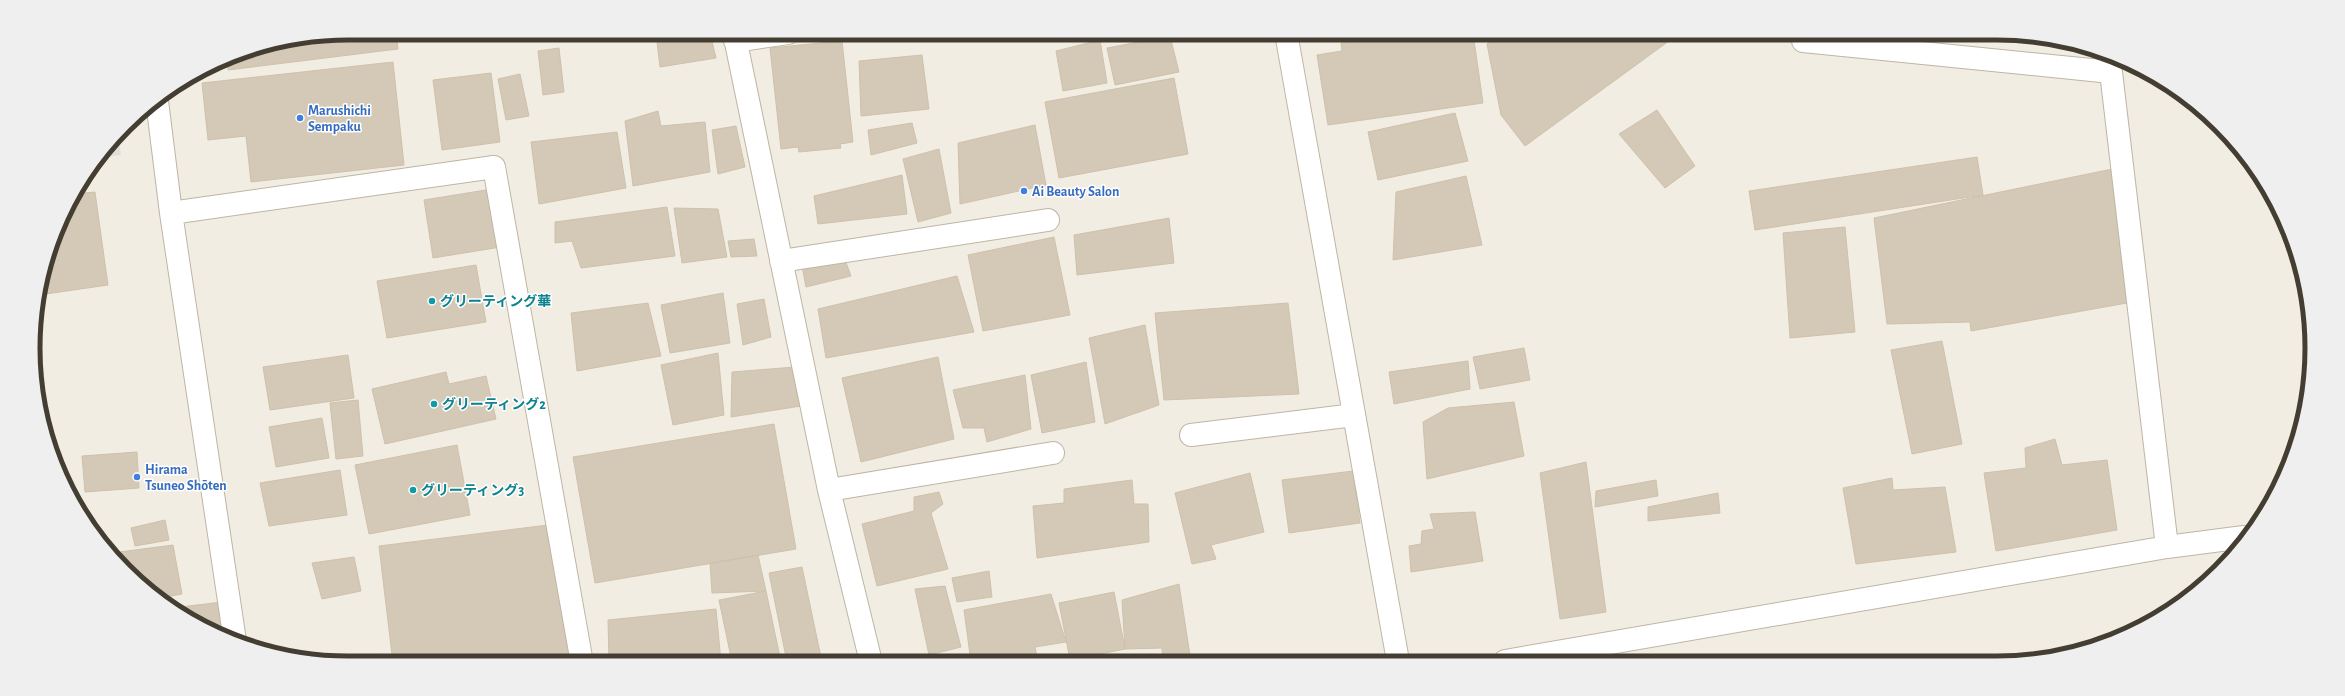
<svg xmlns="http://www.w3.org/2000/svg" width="2345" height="696" viewBox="0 0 2345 696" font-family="'Alegreya Sans','Noto Sans JP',sans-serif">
  <rect width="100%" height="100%" fill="#f2ede2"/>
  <!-- parking -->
  <path fill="#e2dfdb" d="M118 135 121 155 97 158 98 156Z"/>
  <!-- building -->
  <path fill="#d4c9b7" stroke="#cfc1aa" d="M348 33H396L398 49 228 70V57L287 39Z
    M656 33H710L716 58 660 67Z
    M1462 33H1473L1483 103 1328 125 1317 55 1342 51 1341 43 1402 34 1404 41Z
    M1500 33H1668L1673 38 1525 146 1501 115 1487 44Z
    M1855 33H1913L1909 46Z
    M1170 36 1179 72 1115 85 1107 48Z
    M1100 40 1107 83 1063 91 1056 51Z
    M842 41 853 142 840 144 841 148 799 152 798 147 781 149 770 48Z
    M559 48 564 92 543 95 538 51Z
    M922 55 929 109 861 116 859 61Z
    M393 62 404 165 251 182 246 136 208 140 202 83Z
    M491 73 500 142 442 150 433 80Z
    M520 74 529 116 506 120 498 79Z
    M1174 78 1188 154 1059 178 1045 102Z
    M1657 110 1695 166 1665 188 1619 134Z
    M658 111 661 126 705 122 710 172 633 186 625 121Z
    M1455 113 1468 161 1378 180 1368 132Z
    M912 123 917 143 871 155 868 130Z
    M1035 125 1046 185 960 204 958 143Z
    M736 126 745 167 718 174 712 130Z
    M617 132 626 188 539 204 531 142Z
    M939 149 951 213 918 222 903 159Z
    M1977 157 1983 195 1755 230 1749 191Z
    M2122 167 2138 301 1971 331 1970 322 1887 324 1874 218Z
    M902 175 907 214 818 224 814 196Z
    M1466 176 1482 245 1393 260 1396 192Z
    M492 189 501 247 433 258 424 200Z
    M95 192 108 285 39 295 44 266 66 208 74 194Z
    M667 207 675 256 581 268 572 241 555 243V222Z
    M674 208 718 209 727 257 682 263Z
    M1169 218 1174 263 1077 275 1074 235Z
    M1845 227 1855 332 1790 338 1783 233Z
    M1054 237 1070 315 983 331 968 255Z
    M754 239 757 256 731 257 728 241Z
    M844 257 851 276 806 287 802 266Z
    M476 265 486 322 387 338 377 281Z
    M957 276 974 332 826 358 818 309Z
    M723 293 730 343 670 353 661 305Z
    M764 299 771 337 743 345 737 304Z
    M648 303 661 356 577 371 571 313Z
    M1288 303 1299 394 1164 400 1155 313Z
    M1145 325 1159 405 1105 424 1089 338Z
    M1942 341 1962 444 1912 454 1891 350Z
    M1524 348 1530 380 1480 389 1473 357Z
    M718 353 724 415 673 425 661 365Z
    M348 355 354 398 270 410 263 367Z
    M938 357 954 439 861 462 842 378Z
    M1468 361 1470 389 1394 404 1389 372Z
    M1086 362 1095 422 1042 433 1031 375Z
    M795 367 801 406 731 417 732 372Z
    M446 372 449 384 486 376 496 419 385 444 372 389Z
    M1025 375 1031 429 987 442 984 428H963L953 390Z
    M358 400 363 456 336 459 330 403Z
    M1514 402 1524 456 1427 479 1423 422 1448 408Z
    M322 418 329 458 276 467 269 427Z
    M774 424 796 549 595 583 573 457Z
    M2055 439 2062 465 2107 460 2117 530 1996 551 1984 473 2026 468 2025 448Z
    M457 445 470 515 369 534 355 465Z
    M137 452 139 488 85 492 82 456Z
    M1586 462 1606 612 1560 619 1540 473Z
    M61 465 66 488 57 466Z
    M340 470 347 515 269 526 260 483Z
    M1353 471 1360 523 1289 533 1282 480Z
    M1250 473 1264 532 1211 545 1216 559 1192 564 1175 493Z
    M1892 478 1893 490 1945 487 1956 552 1856 564 1843 488Z
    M1132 480 1134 504H1148L1149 542 1037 558 1033 506 1064 503V489Z
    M1656 480 1658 496 1595 507 1596 491Z
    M939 492 943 504 931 513 948 569 877 586 862 524 914 511V497Z
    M1718 493 1720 513 1648 521V507Z
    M1475 512 1483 561 1411 572 1409 546 1421 544 1422 531 1434 529 1430 514Z
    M165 520 169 540 135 546 131 528Z
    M556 524 573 663H393L379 546Z
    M173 545 182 594 160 598 112 553Z
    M758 555 766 591 712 593 710 563Z
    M354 557 361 591 322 599 312 563Z
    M802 567 822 662H787L769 573Z
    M989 571 992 597 957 602 952 578Z
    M1179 584 1191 662H1163L1162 648 1125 649 1122 600Z
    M945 586 961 647 929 655 915 589Z
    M766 591 781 662H732L719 600Z
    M1114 592 1125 649 1070 660 1059 603Z
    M1051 594 1066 642 1035 647 1038 662H971L964 610Z
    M222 602 227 639 172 608Z
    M716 609 721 662 645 663 643 656 609 661 608 620Z
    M380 654 382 663 336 662Z"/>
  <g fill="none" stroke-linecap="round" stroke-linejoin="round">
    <defs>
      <path id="minor" d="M734 33 829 490 871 662
        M1286 33 1398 661
        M735 41 788 33
        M1803 41 2111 72 2167 547
        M157 101 171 213 235 641
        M171 213 494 167 582 663
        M781 261 1048 220
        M1191 435 1354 415
        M829 490 1053 453
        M1505 661 2167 547 2244 537"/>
    </defs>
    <!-- minor casing -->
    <use href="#minor" stroke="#beb5a4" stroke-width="24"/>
    <!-- minor -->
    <use href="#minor" stroke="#fff" stroke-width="22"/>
  </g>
  <!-- markers -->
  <g fill="#3f7fe0" stroke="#fff" stroke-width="1.5">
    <circle cx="300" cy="118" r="4"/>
    <circle cx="1024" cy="191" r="4"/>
    <circle cx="137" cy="477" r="4"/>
  </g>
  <g fill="#0f9aa8" stroke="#fff" stroke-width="1.5">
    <circle cx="432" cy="301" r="4"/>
    <circle cx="434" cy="404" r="4"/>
    <circle cx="413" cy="490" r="4"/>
  </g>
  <g text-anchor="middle" stroke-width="3" stroke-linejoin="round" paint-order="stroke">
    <!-- shop labels -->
    <g font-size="14" font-weight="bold" fill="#366cbe" stroke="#fff" text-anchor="start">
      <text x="308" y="115">Marushichi<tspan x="308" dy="16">Sempaku</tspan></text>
      <text x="1032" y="196">Ai Beauty Salon</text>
      <text x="145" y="474">Hirama<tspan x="145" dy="16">Tsuneo Shōten</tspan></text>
    </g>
    <!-- culture labels -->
    <g font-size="14" font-weight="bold" fill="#0d838f" stroke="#fff" text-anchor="start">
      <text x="440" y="306">グリーティング華</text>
      <text x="442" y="409">グリーティング2</text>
      <text x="421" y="495">グリーティング3</text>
    </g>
  </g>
  <!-- crop -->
  <path d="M0 0H2345V696H0ZM348 40H1997A308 308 0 0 1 2305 348V348A308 308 0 0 1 1997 656H348A308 308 0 0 1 40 348V348A308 308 0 0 1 348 40Z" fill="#f0efef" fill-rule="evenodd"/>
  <path fill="none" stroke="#443d32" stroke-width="5" d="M348 40H1997A308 308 0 0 1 2305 348V348A308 308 0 0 1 1997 656H348A308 308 0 0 1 40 348V348A308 308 0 0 1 348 40Z"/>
</svg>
